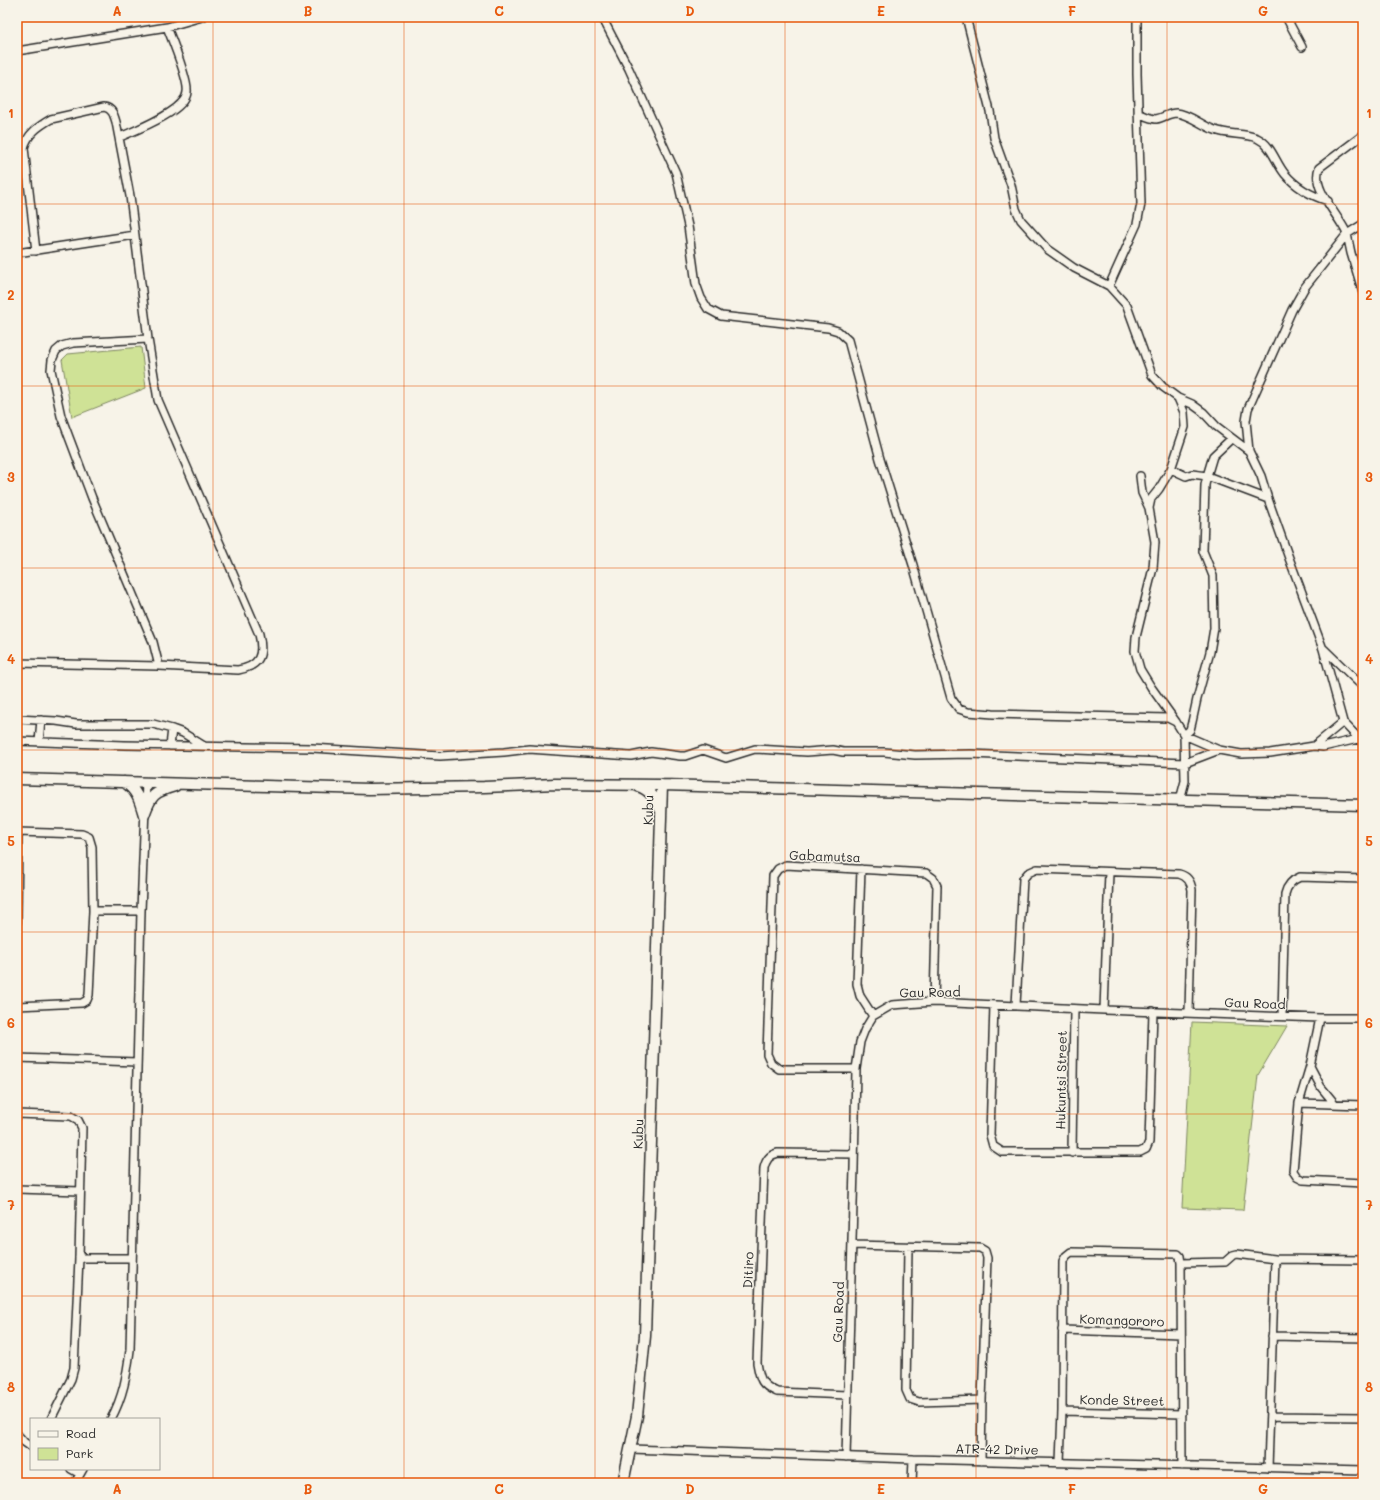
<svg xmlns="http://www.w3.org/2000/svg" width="1380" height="1500" viewBox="0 0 1380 1500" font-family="Mali,sans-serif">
  <rect width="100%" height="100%" fill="#f7f3e8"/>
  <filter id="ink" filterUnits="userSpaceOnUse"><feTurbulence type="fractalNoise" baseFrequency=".025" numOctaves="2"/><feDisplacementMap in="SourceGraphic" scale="8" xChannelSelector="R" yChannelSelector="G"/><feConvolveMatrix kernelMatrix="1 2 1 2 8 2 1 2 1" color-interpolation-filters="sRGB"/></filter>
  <g filter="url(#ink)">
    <!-- green -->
    <path fill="#cfe296" stroke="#7d8660" d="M141 347 146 388 72 417 62 360 68 354Z
      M1192 1022 1287 1026 1258 1075 1243 1210 1182 1208Z"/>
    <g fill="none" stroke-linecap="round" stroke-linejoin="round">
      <defs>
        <path id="street" d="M602 17 629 69 676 173 688 226 696 284 701 298 708 309 721 316 828 328 838 331 848 340 880 459 913 565 951 698 959 709 968 712 993 714 1168 718 1176 722
          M966 17 990 111 994 138 1011 185 1016 209 1021 220 1047 249 1074 268 1109 286 1127 306 1152 375 1163 387 1178 398 1184 412 1185 427 1171 469 1159 489 1151 499 1149 508 1155 542 1153 568 1136 637 1135 651 1140 669 1151 687 1176 722 1184 735 1185 781 1180 800
          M1286 17 1302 47
          M17 51 167 27 202 17
          M1138 113C1143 115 1150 119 1156 119 1163 118 1169 113 1176 113 1190 114 1202 126 1215 130 1228 135 1244 133 1257 138 1272 145 1275 162 1285 174 1296 187 1312 196 1328 201
          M1363 135 1319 168C1311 189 1339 215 1347 234L1305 287 1292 310 1248 409 1246 421 1249 451 1261 476 1268 499 1289 558 1323 649 1343 722 1363 743
          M120 137C136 130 186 111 187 92 189 81 172 40 167 27
          M1363 224 1347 234 1351 253 1363 293
          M17 253 135 235
          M1109 286 1137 224 1141 204 1137 74V17
          M148 339 73 343 62 346 56 351 52 360 51 370 61 416 92 498 153 642 159 666
          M1178 398 1192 404 1203 412 1216 426 1249 451
          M1231 439 1213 456 1207 476 1268 499
          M1171 469 1186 476 1192 474 1207 476 1205 485 1203 551 1213 576 1214 628 1210 652 1197 699 1192 722 1190 730 1184 735 1219 750 1241 754 1270 753 1314 746 1323 747 1358 739
          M1140 476 1142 493 1149 508
          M1324 649 1363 687
          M17 663 159 666 238 670C260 666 264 655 259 634L158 400 148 339 130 196 116 122C114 115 112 108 104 107L51 119C39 126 27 134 24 148L36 251
          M17 719 56 721 76 724H153L172 729 183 733 204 746
          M17 741 124 745 312 748 440 756 504 752 529 749 631 756 651 752 680 756H685L703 750 726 758 755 749 807 752 833 750 843 752H884L915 755 971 754 1185 763 1219 750
          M39 742 41 720
          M170 746 172 729
          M1314 746 1343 722
          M17 832 82 834 89 837 92 847 93 911 89 995 87 1000 82 1003 17 1006
          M861 869 857 984 860 996 873 1016
          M93 911H141
          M17 922 18 832
          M994 1005 990 1135 993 1146 1002 1152H1140L1146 1149 1149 1142 1153 1011
          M1016 1005 1023 879 1028 873 1037 869 1179 874C1187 876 1191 881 1192 890L1189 1012
          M1104 1010 1109 872
          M1282 1015 1285 894C1287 886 1292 880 1300 877L1363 879
          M1320 1018 1310 1066 1299 1103 1293 1171 1297 1177 1303 1180 1363 1183
          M17 1058 137 1062
          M1310 1066 1321 1087 1335 1104
          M856 1069H779L771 1063 767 1054 773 876 778 869 786 865 926 873 933 878 937 886 934 1002
          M1299 1103 1363 1105
          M17 1114 71 1116 78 1120 82 1128 79 1258 74 1368 71 1379 51 1419
          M1072 1153 1074 1009
          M17 1189 80 1191
          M852 1245 980 1248 985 1251 987 1258 982 1400 981 1461
          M908 1247 906 1390 910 1399 919 1402 982 1400
          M79 1258H132
          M1181 1263 1225 1262 1233 1255 1237 1254 1275 1259
          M1062 1330 1181 1334
          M1272 1336 1363 1338
          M847 1395 777 1392C761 1385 760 1380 757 1363L764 1168C766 1160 769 1155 778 1153L854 1154
          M1062 1411 1182 1414
          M1270 1416 1363 1417
          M111 1419C123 1397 127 1375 130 1350L141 911 146 782
          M17 1434 24 1442 31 1447
          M631 1449 913 1459 1363 1470
          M846 1457 854 1168 856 1069 860 1042 865 1029 873 1016 892 1005 934 1002 1104 1010 1320 1018H1363
          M1060 1462 1062 1411 1063 1261 1066 1256 1071 1252 1178 1254 1180 1256 1181 1263 1182 1466
          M1268 1468 1275 1259 1363 1260
          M71 1469 80 1474
          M75 1483 83 1469
          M912 1483 913 1459"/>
        <path id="secondary" d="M17 779 369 789 484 787 555 784 662 785 1363 805
          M124 782C137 790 140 801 144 815
          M638 786C650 790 655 798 660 809
          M144 815C151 795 154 792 175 786
          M623 1483 637 1416 645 1336 662 785"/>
      </defs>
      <!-- street casing -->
      <use href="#street" stroke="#2b2b2b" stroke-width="10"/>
      <!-- secondary casing -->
      <use href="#secondary" stroke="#2b2b2b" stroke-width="13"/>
      <!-- street -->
      <use href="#street" stroke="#f7f3e8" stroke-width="7"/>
      <!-- secondary -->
      <use href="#secondary" stroke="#f7f3e8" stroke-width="10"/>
    </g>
  </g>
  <!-- grid -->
  <path fill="none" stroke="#e8590c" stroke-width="1" stroke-opacity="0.55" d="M213 17V1483M404 17V1483M595 17V1483M785 17V1483M976 17V1483M1167 17V1483M17 204H1363M17 386H1363M17 568H1363M17 750H1363M17 932H1363M17 1114H1363M17 1296H1363"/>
  <g text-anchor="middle" stroke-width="3" stroke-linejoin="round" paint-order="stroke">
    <!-- street labels -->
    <g font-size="13" fill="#2b2b2b" stroke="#f7f3e8">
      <text transform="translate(648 810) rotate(-88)" y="5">Kubu</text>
      <text transform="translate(825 856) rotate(2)" y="5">Gabamutsa</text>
      <text transform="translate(930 992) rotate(-1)" y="5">Gau Road</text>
      <text transform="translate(1255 1003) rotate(2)" y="5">Gau Road</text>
      <text transform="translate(1061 1080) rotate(-89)" y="5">Hukuntsi Street</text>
      <text transform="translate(638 1134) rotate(-88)" y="5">Kubu</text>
      <text transform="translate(748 1270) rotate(-88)" y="5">Ditiro</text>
      <text transform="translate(838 1312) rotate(-88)" y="5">Gau Road</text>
      <text transform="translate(1122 1320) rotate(2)" y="5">Komangororo</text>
      <text transform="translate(1122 1400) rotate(1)" y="5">Konde Street</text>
      <text transform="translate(997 1449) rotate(1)" y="5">ATR-42 Drive</text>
    </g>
  </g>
  <!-- margin -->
  <rect width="1380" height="1500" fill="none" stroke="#f7f3e8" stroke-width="44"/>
  <!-- legend -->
  <rect x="30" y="1418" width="130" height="52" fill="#f7f3e8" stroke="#a5a39c"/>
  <rect x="38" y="1431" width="20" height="6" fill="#f7f3e8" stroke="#a5a39c"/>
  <text x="66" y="1438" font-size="12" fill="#2b2b2b">Road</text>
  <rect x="38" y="1448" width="20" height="12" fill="#cfe296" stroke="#a5a39c"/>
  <text x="66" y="1458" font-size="12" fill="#2b2b2b">Park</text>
  <rect x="22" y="22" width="1336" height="1456" fill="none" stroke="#e8590c" stroke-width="1.5"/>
  <g font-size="13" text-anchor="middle" font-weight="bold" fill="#e8590c">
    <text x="117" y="16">A</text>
    <text x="308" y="16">B</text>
    <text x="499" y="16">C</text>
    <text x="690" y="16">D</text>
    <text x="881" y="16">E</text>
    <text x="1072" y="16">F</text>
    <text x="1263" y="16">G</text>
    <text x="11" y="118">1</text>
    <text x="1369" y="118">1</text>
    <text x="11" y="300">2</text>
    <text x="1369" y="300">2</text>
    <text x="11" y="482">3</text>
    <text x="1369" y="482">3</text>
    <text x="11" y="664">4</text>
    <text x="1369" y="664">4</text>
    <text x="11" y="846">5</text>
    <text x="1369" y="846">5</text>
    <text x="11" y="1028">6</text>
    <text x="1369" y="1028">6</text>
    <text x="11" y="1210">7</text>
    <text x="1369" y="1210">7</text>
    <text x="11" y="1392">8</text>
    <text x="1369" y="1392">8</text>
    <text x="117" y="1494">A</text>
    <text x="308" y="1494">B</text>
    <text x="499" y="1494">C</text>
    <text x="690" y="1494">D</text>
    <text x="881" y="1494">E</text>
    <text x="1072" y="1494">F</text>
    <text x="1263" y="1494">G</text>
  </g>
</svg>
